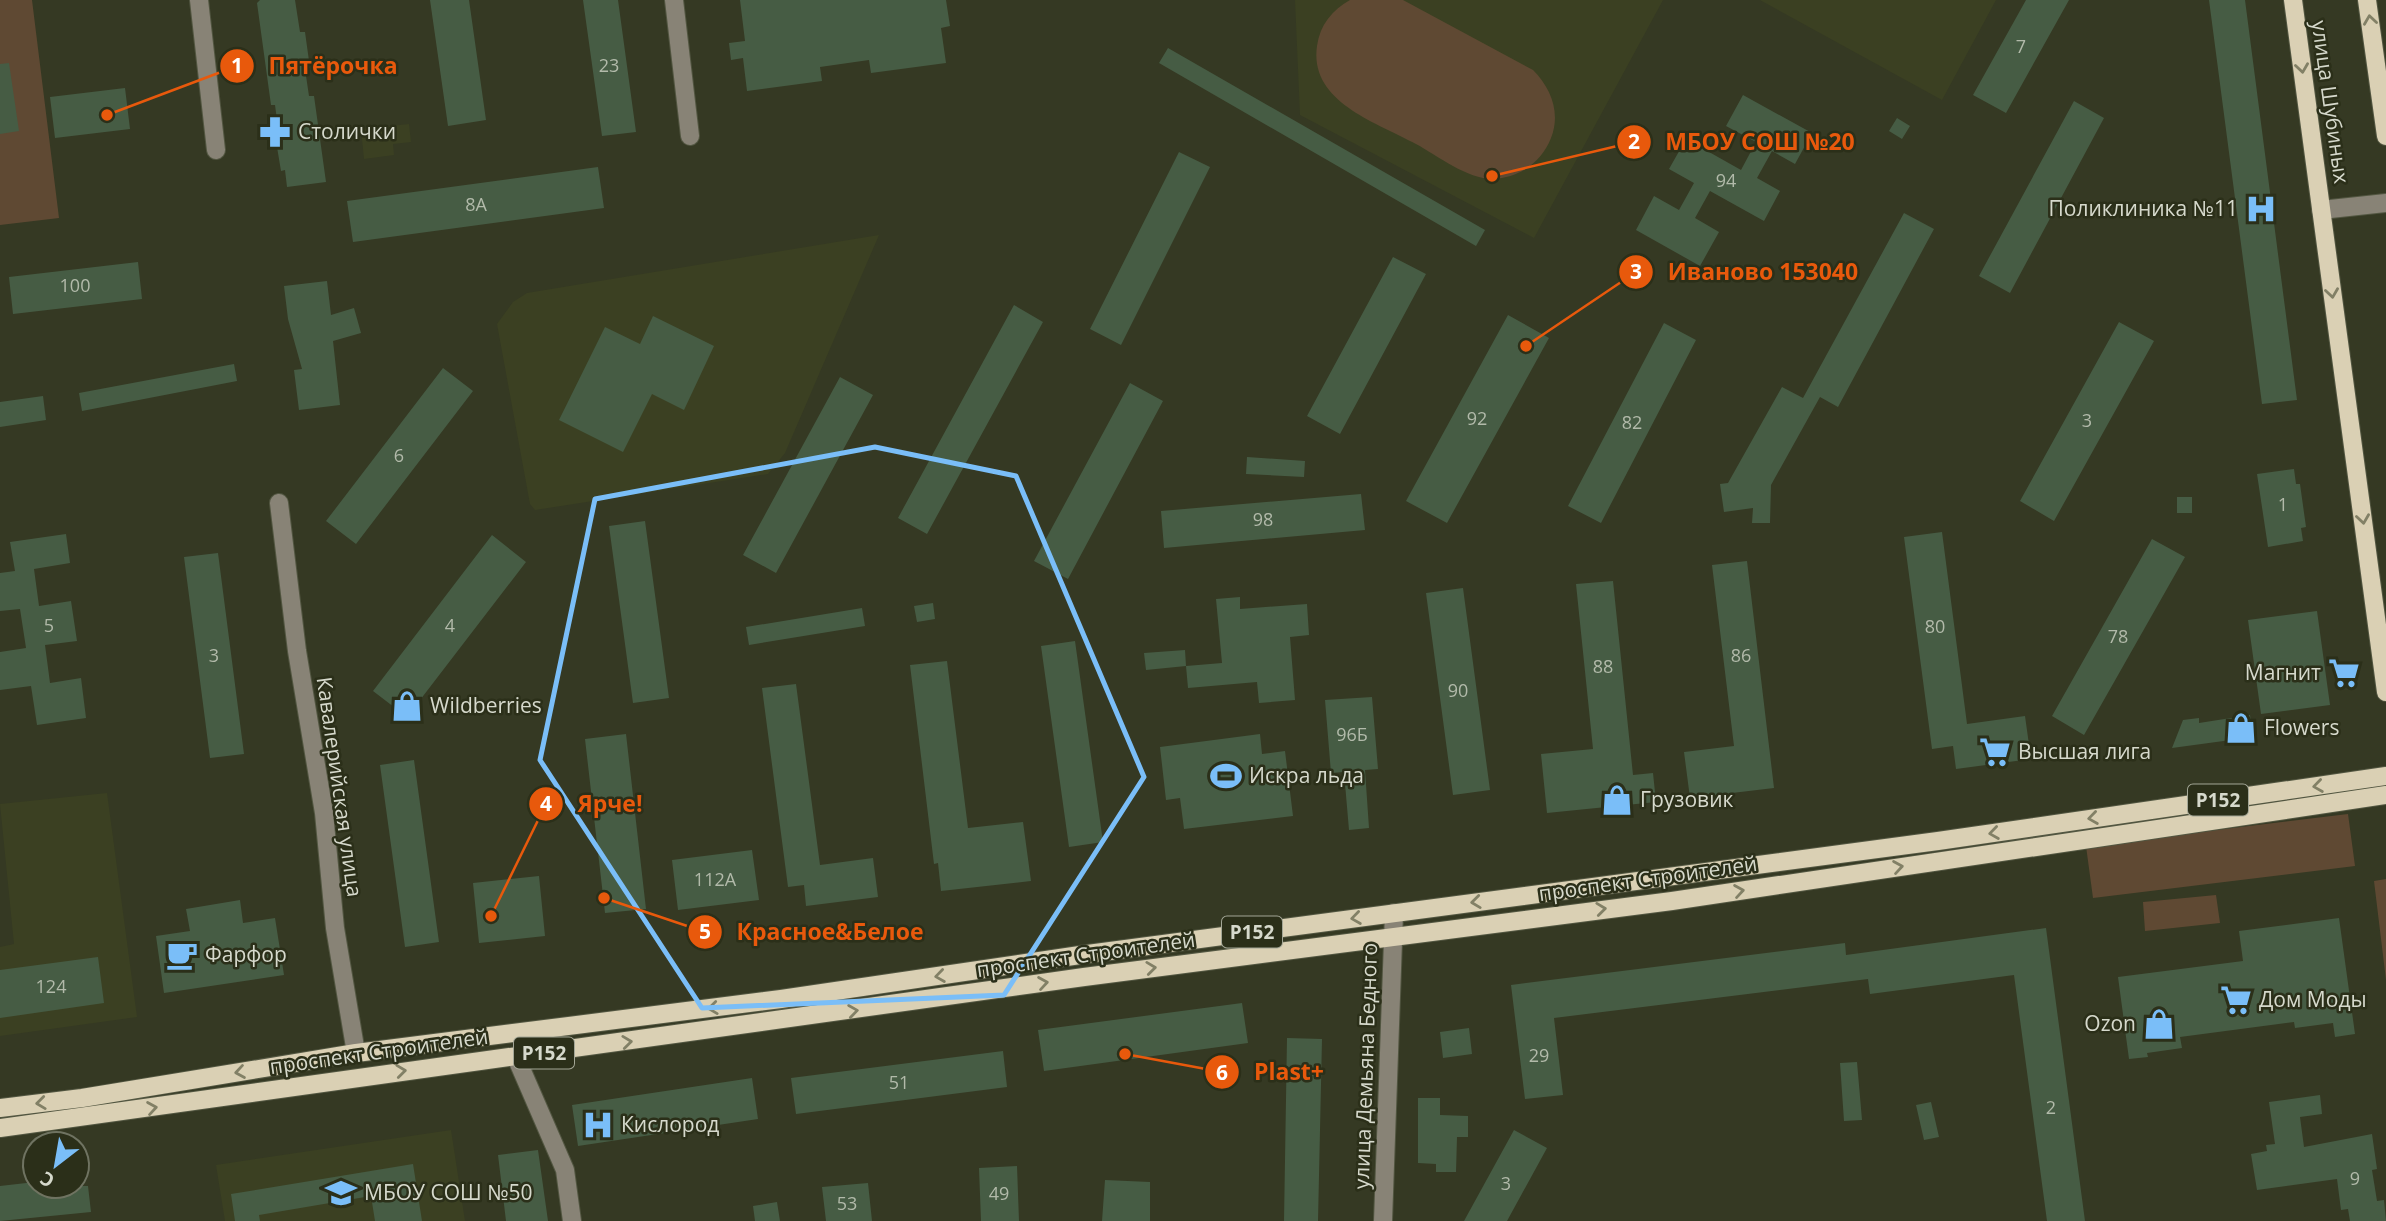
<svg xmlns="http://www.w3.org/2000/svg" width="2386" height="1221" viewBox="0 0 2386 1221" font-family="'Open Sans',sans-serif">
  <rect width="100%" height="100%" fill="#353923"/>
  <!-- built -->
  <path fill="#3b4022" d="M1295 0H1663L1534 238 1300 115Z
    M1760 0H1996L1942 100Z
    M409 124 411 142 393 144 394 155 364 159 361 129Z
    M879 235 785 453 768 474 535 510 530 504 497 324 513 302 527 293Z
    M107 793 137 1017 0 1036V947L14 944 0 804Z
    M451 1130 465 1221H225L216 1165Z"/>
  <!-- green -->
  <path fill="#5f4933" d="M0 0H32L59 218 0 225Z
    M1350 0H1403L1533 70C1551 88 1561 113 1551 138 1541 163 1519 178 1493 179 1467 179 1438 156 1416 144 1376 122 1309 102 1317 46 1320 25 1332 10 1350 0Z
    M2348 814 2355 866 2093 898 2086 846Z
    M2386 879V980L2374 881Z
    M2216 895 2220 923 2145 931 2143 902Z"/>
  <!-- building -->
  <path fill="#465c44" d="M260 0H295L300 32H305L310 68 305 69 309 96H314L326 182 287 187 285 170 281 171 275 135H279L275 105H271L257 3Z
    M430 0H469L486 120 448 126Z
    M583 0H618L636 132 602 136Z
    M740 0H946L950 26 941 28 946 63 871 73 869 60 820 67 822 81 747 91 743 58 731 60 729 43 745 41Z
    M2026 0H2069L2006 113 1973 95Z
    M2209 0H2245L2297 400 2262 404Z
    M1168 48 1485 230 1476 246 1159 63Z
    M9 63 19 131 0 134V64Z
    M125 88 130 129 55 138 50 97Z
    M1743 95 1812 133 1795 164 1772 151 1757 178 1780 191 1764 221 1710 191 1695 218 1719 232 1700 266 1636 230 1654 196 1679 210 1694 183 1669 169 1686 139 1741 170 1756 142 1726 126Z
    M2074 101 2104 118 2010 293 1979 276Z
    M1897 118 1910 126 1902 139 1889 131Z
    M1179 152 1210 167 1121 345 1090 329Z
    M598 167 604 208 353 242 347 201Z
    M1904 213 1934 229 1838 407 1820 397 1771 485 1770 523H1752L1753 508 1724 512 1720 484 1728 483 1782 387 1803 398Z
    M1393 257 1426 274 1340 434 1307 416Z
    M138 262 142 299 13 314 9 277Z
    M327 281 331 315 354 308 361 333 333 341 340 405 299 410 294 370 302 369 288 319 284 286Z
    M1014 305 1043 322 927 534 898 518Z
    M1508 315 1549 338 1447 523 1406 501Z
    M653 316 714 346 684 410 652 394 623 452 559 420 605 327 640 344Z
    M2119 322 2154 341 2054 521 2020 501Z
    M1664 323 1696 340 1601 523 1568 506Z
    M234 364 237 381 82 411 79 393Z
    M443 368 473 391 356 544 326 521Z
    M840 377 873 395 776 573 743 555Z
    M1130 383 1163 401 1068 579 1034 561Z
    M43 396 46 420 0 427V402Z
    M1247 457 1305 461 1304 477 1246 474Z
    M2294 469 2296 484H2300L2306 527 2301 528 2303 541 2268 547 2257 474Z
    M1361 494 1365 530 1164 548 1161 511Z
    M2177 497H2192V513H2177Z
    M645 521 669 698 633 703 609 526Z
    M1942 532 1967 724 2025 716 2031 759 1956 769 1953 746 1932 749 1904 537Z
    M66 534 70 563 34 569 39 606 71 601 77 641 45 645 50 683 81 678 86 718 37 725 31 686 0 690V652L26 648 20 609 0 611V573L15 571 10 542Z
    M492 535 526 562 407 717 373 691Z
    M2152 539 2185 557 2084 735 2052 716Z
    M218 553 244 754 210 758 184 557Z
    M1747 561 1774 788 1690 798 1684 752 1734 746 1712 565Z
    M1613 581 1633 775 1653 773 1656 802 1547 813 1541 754 1593 749 1576 584Z
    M1463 588 1490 790 1453 795 1426 593Z
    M1240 597V609L1307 604 1309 635 1290 637 1295 700 1259 703 1257 682 1188 688 1186 666 1222 663 1216 599Z
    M933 603 935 619 917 622 914 606Z
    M862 608 865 626 749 645 746 627Z
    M2317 611 2330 705 2261 714 2248 620Z
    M1075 641 1103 842 1069 847 1041 646Z
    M1185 650 1186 666 1146 670 1144 653Z
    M947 661 968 828 1023 822 1031 881 941 891 938 863 934 864 910 665Z
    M796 684 820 865 873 858 878 897 806 906 804 885 788 887 762 688Z
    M1372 697 1378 769 1365 770 1369 828 1349 830 1344 772 1331 773 1325 700Z
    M2250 715 2253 737 2172 748 2183 720 2199 718V723Z
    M626 734 646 909 605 913 585 739Z
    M1260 734 1262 754 1285 751 1293 816 1184 829 1180 798 1166 800 1160 747Z
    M414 760 439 942 405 947 380 765Z
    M752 850 759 900 678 910 672 860Z
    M539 876 545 936 479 943 473 883Z
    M240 900 243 923 275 918 284 975 164 993 156 936 190 931 186 909Z
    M2339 918 2355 1034 2335 1037 2333 1023 2295 1028 2294 1022 2180 1037 2182 1048 2147 1053 2148 1057 2129 1059 2118 977 2243 961 2239 931Z
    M2046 928 2085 1221H2047L2014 975 1870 994 1868 979 1554 1018 1563 1095 1525 1099 1511 985 1845 943 1846 955Z
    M98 957 104 1003 0 1018V970Z
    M1242 1003 1248 1043 1044 1071 1038 1030Z
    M1469 1028 1472 1054 1443 1058 1440 1032Z
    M1287 1038 1322 1039 1318 1221H1284Z
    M1003 1051 1007 1087 796 1114 791 1078Z
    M1857 1062 1862 1120 1844 1121 1840 1063Z
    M752 1078 758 1119 578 1146 572 1105Z
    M2320 1095 2322 1114 2300 1117 2304 1147 2372 1134 2377 1169 2372 1170 2377 1201 2384 1200 2386 1221H2350L2348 1209 2341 1210 2337 1179 2257 1190 2251 1154 2267 1151 2266 1145 2275 1144 2269 1102Z
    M1418 1098H1440V1115L1468 1116V1137H1457L1456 1172H1436V1164L1418 1163Z
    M1931 1102 1939 1137 1924 1140 1916 1105Z
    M1514 1130 1547 1148 1507 1221H1464Z
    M538 1150 548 1221H506L498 1155Z
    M413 1164 422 1221H375L371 1196 259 1215 260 1221H235L231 1194Z
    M1017 1166 1019 1221H981L979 1168Z
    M1105 1180 1150 1182V1221H1102Z
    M35 1182V1186H88L91 1212 0 1221V1186Z
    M868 1183 872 1221H826L822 1187Z
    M777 1202 780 1221H755L753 1206Z"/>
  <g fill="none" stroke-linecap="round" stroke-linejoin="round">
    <defs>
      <path id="minor" d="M199 0 216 150
        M674 0 690 136
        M2321 210 2386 203
        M279 503 297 651 324 813 335 928 356 1053
        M516 1057 565 1170 572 1221
        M1383 1221 1394 913"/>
      <path id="major" d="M2293 0 2386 692
        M2367 0 2386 136
        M0 1108 82 1098 356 1053 781 999 1080 955 1938 841 2386 776
        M0 1128 1084 977 1672 901 2386 795"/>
    </defs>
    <!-- minor casing -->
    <use href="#minor" stroke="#525641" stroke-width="20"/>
    <!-- major casing -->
    <use href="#major" stroke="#525641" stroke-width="20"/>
    <!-- minor -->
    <use href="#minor" stroke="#888376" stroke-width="18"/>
    <!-- major -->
    <use href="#major" stroke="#dad0b4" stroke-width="18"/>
  </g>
  <!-- one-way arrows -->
  <defs><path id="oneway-chevron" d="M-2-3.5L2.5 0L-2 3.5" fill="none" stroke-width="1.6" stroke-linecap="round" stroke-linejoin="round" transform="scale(1.75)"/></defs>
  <g stroke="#828066">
    <use href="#oneway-chevron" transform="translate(2370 20) rotate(-98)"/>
    <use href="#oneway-chevron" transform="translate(2302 68) rotate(82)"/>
    <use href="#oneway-chevron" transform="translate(2332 293) rotate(82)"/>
    <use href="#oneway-chevron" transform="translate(2363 519) rotate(82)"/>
    <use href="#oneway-chevron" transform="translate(2318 786) rotate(172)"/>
    <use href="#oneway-chevron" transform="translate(2093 818) rotate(172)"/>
    <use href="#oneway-chevron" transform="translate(1994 833) rotate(172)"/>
    <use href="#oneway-chevron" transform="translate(1898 867) rotate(-9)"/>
    <use href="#oneway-chevron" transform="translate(1739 891) rotate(-9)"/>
    <use href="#oneway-chevron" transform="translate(1476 902) rotate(173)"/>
    <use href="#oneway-chevron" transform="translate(1601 909) rotate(-7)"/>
    <use href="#oneway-chevron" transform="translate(1356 918) rotate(172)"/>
    <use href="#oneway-chevron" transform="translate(1151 968) rotate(-7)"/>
    <use href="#oneway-chevron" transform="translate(940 976) rotate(172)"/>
    <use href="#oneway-chevron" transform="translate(1043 983) rotate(-9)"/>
    <use href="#oneway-chevron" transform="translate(713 1008) rotate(173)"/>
    <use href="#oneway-chevron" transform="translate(853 1011) rotate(-8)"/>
    <use href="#oneway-chevron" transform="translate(627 1042) rotate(-7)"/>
    <use href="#oneway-chevron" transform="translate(401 1071) rotate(-7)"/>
    <use href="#oneway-chevron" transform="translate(240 1072) rotate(171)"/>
    <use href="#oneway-chevron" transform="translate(41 1103) rotate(173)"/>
    <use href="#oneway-chevron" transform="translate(152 1108) rotate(-9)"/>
  </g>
  <!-- marked area -->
  <path fill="none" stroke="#7abef8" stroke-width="5" stroke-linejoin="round" d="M875 447 1016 476 1144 777 1004 995 702 1008 540 760 595 499Z"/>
  <!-- icons -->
  <defs>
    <symbol id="pharmacy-bare" viewBox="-9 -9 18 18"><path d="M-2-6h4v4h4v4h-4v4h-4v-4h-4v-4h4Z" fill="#7abef8" stroke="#2b2f19" stroke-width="2.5" paint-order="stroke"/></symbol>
    <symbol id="hospital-bare" viewBox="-9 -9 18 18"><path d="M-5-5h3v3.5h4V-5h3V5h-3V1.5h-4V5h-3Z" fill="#7abef8" stroke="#2b2f19" stroke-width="2.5" paint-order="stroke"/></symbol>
    <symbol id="supermarket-bare" viewBox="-9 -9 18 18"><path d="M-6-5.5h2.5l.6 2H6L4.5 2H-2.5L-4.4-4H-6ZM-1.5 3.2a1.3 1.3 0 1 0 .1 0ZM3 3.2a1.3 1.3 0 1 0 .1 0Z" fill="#7abef8" stroke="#2b2f19" stroke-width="2.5" paint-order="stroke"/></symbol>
    <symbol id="shop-bare" viewBox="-9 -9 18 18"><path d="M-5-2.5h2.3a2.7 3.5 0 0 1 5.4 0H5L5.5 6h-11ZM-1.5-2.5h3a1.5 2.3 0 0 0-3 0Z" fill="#7abef8" stroke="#2b2f19" stroke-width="2.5" paint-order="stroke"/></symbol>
    <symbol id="stadium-bare" viewBox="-9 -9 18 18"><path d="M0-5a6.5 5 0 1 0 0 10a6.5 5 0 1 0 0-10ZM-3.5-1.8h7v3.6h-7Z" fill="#7abef8" stroke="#2b2f19" stroke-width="2.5" paint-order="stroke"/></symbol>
    <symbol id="cafe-bare" viewBox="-9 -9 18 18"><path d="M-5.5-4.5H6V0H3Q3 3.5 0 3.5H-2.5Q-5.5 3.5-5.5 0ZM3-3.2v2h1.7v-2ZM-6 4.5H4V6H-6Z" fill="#7abef8" stroke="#2b2f19" stroke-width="2.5" paint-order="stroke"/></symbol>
    <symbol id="school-bare" viewBox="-9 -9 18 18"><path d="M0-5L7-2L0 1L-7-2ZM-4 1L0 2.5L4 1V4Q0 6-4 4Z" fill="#7abef8" stroke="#2b2f19" stroke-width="2.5" paint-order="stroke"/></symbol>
  </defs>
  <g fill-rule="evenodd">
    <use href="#pharmacy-bare" x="253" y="110" width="44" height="44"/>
    <use href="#hospital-bare" x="2239" y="187" width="44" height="44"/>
    <use href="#supermarket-bare" x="2322" y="651" width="44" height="44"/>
    <use href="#shop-bare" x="385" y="684" width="44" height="44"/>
    <use href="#shop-bare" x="2219" y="706" width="44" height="44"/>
    <use href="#supermarket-bare" x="1973" y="730" width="44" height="44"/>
    <use href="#stadium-bare" x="1204" y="754" width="44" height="44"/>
    <use href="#shop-bare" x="1595" y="778" width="44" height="44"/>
    <use href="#cafe-bare" x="160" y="933" width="44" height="44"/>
    <use href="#supermarket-bare" x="2214" y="978" width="44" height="44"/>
    <use href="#shop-bare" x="2137" y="1002" width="44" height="44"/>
    <use href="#hospital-bare" x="576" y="1103" width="44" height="44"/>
    <use href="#school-bare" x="319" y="1171" width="44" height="44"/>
  </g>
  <g text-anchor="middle" stroke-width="5" stroke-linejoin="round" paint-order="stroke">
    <!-- number labels -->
    <g font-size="18" fill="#b2baaa">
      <text x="2021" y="53">7</text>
      <text x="609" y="72">23</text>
      <text x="1726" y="187">94</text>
      <text x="476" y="211">8А</text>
      <text x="75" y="292">100</text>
      <text x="1477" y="425">92</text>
      <text x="2087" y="427">3</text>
      <text x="1632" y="429">82</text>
      <text x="399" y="462">6</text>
      <text x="2283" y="511">1</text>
      <text x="1263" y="526">98</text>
      <text x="49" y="632">5</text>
      <text x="450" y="632">4</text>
      <text x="1935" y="633">80</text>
      <text x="2118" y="643">78</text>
      <text x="214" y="662">3</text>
      <text x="1741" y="662">86</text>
      <text x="1603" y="673">88</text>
      <text x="1458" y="697">90</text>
      <text x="1352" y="741">96Б</text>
      <text x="715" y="886">112А</text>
      <text x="51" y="993">124</text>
      <text x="1539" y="1062">29</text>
      <text x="899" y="1089">51</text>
      <text x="2051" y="1114">2</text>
      <text x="2355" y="1185">9</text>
      <text x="1506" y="1190">3</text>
      <text x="999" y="1200">49</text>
      <text x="847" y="1210">53</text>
    </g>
    <!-- shield labels -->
    <g fill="#2b2f19" stroke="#a3a696" stroke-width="2">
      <rect x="2188" y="784.5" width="60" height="31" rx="5"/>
      <rect x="1222" y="916.5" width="60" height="31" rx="5"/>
      <rect x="514" y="1037.5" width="60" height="31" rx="5"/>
    </g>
    <g font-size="19" font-weight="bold" fill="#d6d9cc">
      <text x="2218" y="807">Р152</text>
      <text x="1252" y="939">Р152</text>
      <text x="544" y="1060">Р152</text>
    </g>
    <!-- street labels -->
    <g font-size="21" fill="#d6d9cc" stroke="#2b2f19">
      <text transform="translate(2330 102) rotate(82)" y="7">улица Шубиных</text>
      <text transform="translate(339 787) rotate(82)" y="7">Кавалерийская улица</text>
      <text transform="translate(1648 879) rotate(-8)" y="7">проспект Строителей</text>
      <text transform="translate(1086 955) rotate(-8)" y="7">проспект Строителей</text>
      <text transform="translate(379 1052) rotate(-8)" y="7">проспект Строителей</text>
      <text transform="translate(1366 1066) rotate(-88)" y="7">улица Демьяна Бедного</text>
    </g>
    <!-- poi labels -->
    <g font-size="21" fill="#d6d9cc" stroke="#2b2f19" text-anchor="start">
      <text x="298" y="139">Столички</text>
      <text x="2238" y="216" text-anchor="end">Поликлиника №11</text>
      <text x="2321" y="680" text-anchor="end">Магнит</text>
      <text x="430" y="713">Wildberries</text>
      <text x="2264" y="735">Flowers</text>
      <text x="2018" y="759">Высшая лига</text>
      <text x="1249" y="783">Искра льда</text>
      <text x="1640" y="807">Грузовик</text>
      <text x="205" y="962">Фарфор</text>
      <text x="2259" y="1007">Дом Моды</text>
      <text x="2136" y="1031" text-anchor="end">Ozon</text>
      <text x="621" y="1132">Кислород</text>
      <text x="364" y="1200">МБОУ СОШ №50</text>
    </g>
  </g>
  <!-- callouts -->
  <path fill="none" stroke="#e8590c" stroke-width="2.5" d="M107 115L237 66M1492 176L1634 142M1526 346L1636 272M491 916L546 804M604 898L705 932M1125 1054L1222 1072"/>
  <g fill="#e8590c" stroke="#2b2f19" stroke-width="2.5">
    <circle cx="107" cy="115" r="7"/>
    <circle cx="1492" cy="176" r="7"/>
    <circle cx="1526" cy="346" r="7"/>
    <circle cx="491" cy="916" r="7"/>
    <circle cx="604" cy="898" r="7"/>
    <circle cx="1125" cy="1054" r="7"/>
    <circle cx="237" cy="66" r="18"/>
    <circle cx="1634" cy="142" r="18"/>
    <circle cx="1636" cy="272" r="18"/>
    <circle cx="546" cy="804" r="18"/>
    <circle cx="705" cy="932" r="18"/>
    <circle cx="1222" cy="1072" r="18"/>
  </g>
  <g font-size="21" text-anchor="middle" font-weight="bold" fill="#fff">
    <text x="237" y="73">1</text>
    <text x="1634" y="149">2</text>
    <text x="1636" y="279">3</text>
    <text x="546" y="811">4</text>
    <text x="705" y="939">5</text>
    <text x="1222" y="1080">6</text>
  </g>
  <g font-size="23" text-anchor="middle" font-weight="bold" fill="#e8590c" stroke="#2b2f19" stroke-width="5" stroke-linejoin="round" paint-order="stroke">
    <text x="333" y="74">Пятёрочка</text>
    <text x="1760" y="150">МБОУ СОШ №20</text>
    <text x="1763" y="280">Иваново 153040</text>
    <text x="610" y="812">Ярче!</text>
    <text x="830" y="940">Красное&amp;Белое</text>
    <text x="1289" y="1080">Plast+</text>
  </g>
  <!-- north arrow -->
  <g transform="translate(56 1165) rotate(211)"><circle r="33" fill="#2b2f19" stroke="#6f7361" stroke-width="2"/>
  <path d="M0-5L12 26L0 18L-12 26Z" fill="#7abef8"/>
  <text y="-10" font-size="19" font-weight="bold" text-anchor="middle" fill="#d6d9cc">С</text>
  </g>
</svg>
